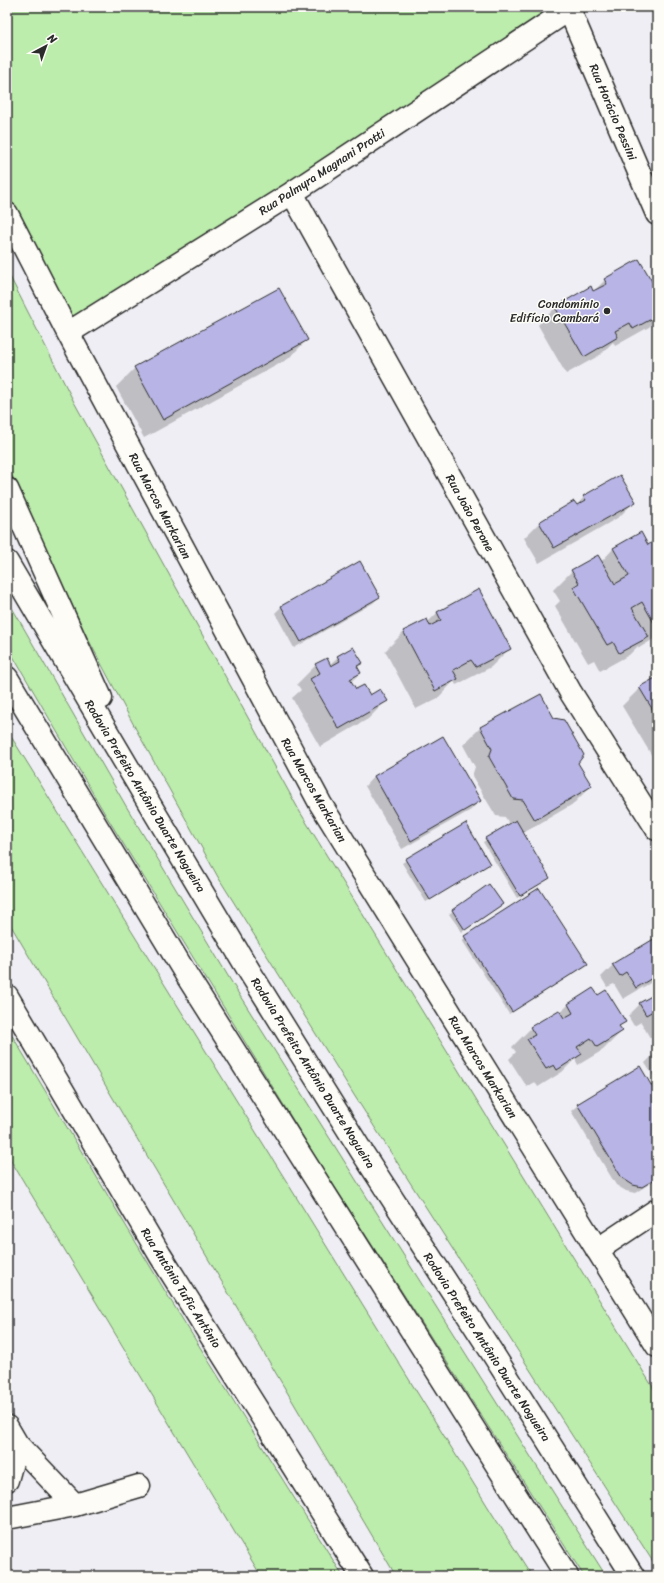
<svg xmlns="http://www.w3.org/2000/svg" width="664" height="1583" viewBox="0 0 664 1583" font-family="Sriracha,sans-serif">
  <rect width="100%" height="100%" fill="#efeef4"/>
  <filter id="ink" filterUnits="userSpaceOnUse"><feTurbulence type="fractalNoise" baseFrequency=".025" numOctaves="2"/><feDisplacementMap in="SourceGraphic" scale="8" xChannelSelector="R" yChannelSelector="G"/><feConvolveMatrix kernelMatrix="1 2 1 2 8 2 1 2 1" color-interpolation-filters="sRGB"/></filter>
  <g filter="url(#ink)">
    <!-- green -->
    <path fill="#bcedac" stroke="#748c6c" d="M7 7H570L68 333 7 194Z
      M7 271 74 402 300 812 657 1394V1568L354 1095 218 877 138 733 87 637 7 465Z
      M7 599 126 806 240 996 606 1576H584L315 1156 105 814 7 646Z
      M7 730 493 1515 532 1576H396L7 919Z
      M7 1027 168 1296 343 1576H261L7 1154Z"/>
    <!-- shadow -->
    <path fill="#0003" d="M605 280 657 292V319L649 327 615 346 613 342 600 355 566 374 538 325 555 308 590 287 593 292Z
      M279 289 307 340 288 359 144 438 116 387 135 368Z
      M584 497 634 502 619 517 539 563 524 538 540 522 576 506Z
      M640 534 648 546 657 548V637L639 648 638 646 629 655 600 671 594 660 588 663 555 606 560 601 553 590 572 571 601 562 613 549Z
      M360 563 379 597 373 603 294 648 275 613 281 607Z
      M479 590 510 648 491 667 456 685 454 681 438 698 416 709 385 651 404 632 427 623 437 613Z
      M353 648 362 663 357 668 360 673 351 682 356 691 386 701 368 719 320 747 292 698 301 690 297 684 316 665H329L338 657Z
      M657 678V760L655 761 622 706 640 688Z
      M480 728 577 763 591 786 573 804 523 833 549 878 517 898 483 842 510 825 505 817 496 816 472 776 475 767 463 745Z
      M374 776 480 800 471 810 402 849 365 786Z
      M465 824 489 864 426 902 402 863Z
      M489 885 499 907 462 932 449 914Z
      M539 889 584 967 509 1014 462 940Z
      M657 938V979L623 999 614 984 607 987 601 977 613 965Z
      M593 989 598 997 625 1021 619 1027 622 1031 603 1050 578 1065 575 1059 562 1072 538 1087 535 1082 527 1087 509 1059 516 1052 512 1047 531 1028 560 1013 568 1005Z
      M657 994V1034L650 1038 641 1022 634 1026 628 1016 640 1004Z
      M657 1051V1082L645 1063Z
      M657 1096V1179L635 1193 626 1191 616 1185 571 1111 578 1105Z"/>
    <!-- building -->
    <path fill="#b8b5e6" stroke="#2b2b2b" d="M639 259 657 290V316L633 329 630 323 615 331 618 337 584 357 555 307 591 286 593 291 607 284 604 279Z
      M279 288 308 340 163 420 134 367Z
      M620 475 636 502 554 548 539 522 574 501 577 505 586 500 583 496Z
      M641 532 648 545 654 541 657 546V628L642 602 632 608 649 637 619 653 613 642 607 645 573 587 579 583 571 570 598 555 615 584 629 576 613 548Z
      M360 561 380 597 301 642 281 606Z
      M479 589 511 649 476 667 471 660 453 670 458 679 435 691 403 631 427 619 430 626 441 620 437 612Z
      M353 647 363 663 357 666 361 673 350 679 356 689 364 685 370 695 380 689 388 701 339 729 310 679 320 673 315 664 327 658 331 666 340 661 337 656Z
      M657 677V717L639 687Z
      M541 694 554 718 564 720 584 755 578 763 592 786 535 820 523 800 513 799 489 757 492 749 480 727Z
      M443 736 481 801 411 841 374 776Z
      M516 820 550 878 520 896 485 838Z
      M466 823 490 864 430 900 405 859Z
      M489 884 503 904 465 930 452 910Z
      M539 888 588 964 512 1012 464 936Z
      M657 937V975L636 988 626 972 620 976 612 964Z
      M593 988 598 995 606 990 626 1022 619 1026 623 1031 597 1047 591 1038 577 1047 582 1054 557 1070 554 1065 546 1069 527 1039 535 1035 530 1027 559 1010 564 1018 573 1013 568 1004Z
      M657 993V1018L653 1011 646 1015 639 1003Z
      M640 1066 657 1095V1178L642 1187 633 1185 622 1178 577 1104Z"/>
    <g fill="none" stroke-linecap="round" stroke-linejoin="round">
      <defs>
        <path id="minor" d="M569 9 657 214
          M292 193 571 693 657 829
          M7 214 68 333 320 803 657 1346
          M68 333 292 193 573 7
          M7 996 160 1255 362 1576
          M597 1250 657 1210
          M7 1427 17 1444 75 1505
          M7 1480 17 1444
          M7 1518 75 1505 139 1486"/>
        <path id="highway" d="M7 489 101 698
          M7 562 149 803 251 974 362 1152 493 1354 633 1576
          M7 678 187 976 567 1576"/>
      </defs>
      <!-- minor casing -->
      <use href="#minor" stroke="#2b2b2b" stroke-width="25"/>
      <!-- highway casing -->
      <use href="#highway" stroke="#2b2b2b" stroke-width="25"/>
      <!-- minor -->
      <use href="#minor" stroke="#fdfcf7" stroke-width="22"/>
      <!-- highway -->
      <use href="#highway" stroke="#fdfcf7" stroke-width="22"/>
    </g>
  </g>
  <!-- markers -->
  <circle fill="#2b2b2b" stroke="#fdfcf7" stroke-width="1.5" cx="607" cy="311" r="4"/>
  <g text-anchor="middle" stroke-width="3" stroke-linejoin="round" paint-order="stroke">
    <!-- street labels -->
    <g font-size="12" fill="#2b2b2b" stroke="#fdfcf7">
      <text transform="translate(613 112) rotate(67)" y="4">Rua Horácio Pessini</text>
      <text transform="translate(322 172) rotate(-33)" y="4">Rua Palmyra Magnani Protti</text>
      <text transform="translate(160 506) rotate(62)" y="4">Rua Marcos Markarian</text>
      <text transform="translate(470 513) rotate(61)" y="4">Rua João Perone</text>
      <text transform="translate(314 790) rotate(60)" y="4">Rua Marcos Markarian</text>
      <text transform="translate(145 796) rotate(59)" y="4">Rodovia Prefeito Antônio Duarte Nogueira</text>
      <text transform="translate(483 1067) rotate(58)" y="4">Rua Marcos Markarian</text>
      <text transform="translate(313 1073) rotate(58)" y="4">Rodovia Prefeito Antônio Duarte Nogueira</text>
      <text transform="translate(181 1288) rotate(58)" y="4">Rua Antônio Tufic Antônio</text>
      <text transform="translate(487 1347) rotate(57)" y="4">Rodovia Prefeito Antônio Duarte Nogueira</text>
    </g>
    <!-- poi labels -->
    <g font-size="12" fill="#2b2b2b" stroke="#fdfcf7" text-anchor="end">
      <text x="599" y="308">Condomínio<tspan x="599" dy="14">Edifício Cambará</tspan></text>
    </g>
  </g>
  <!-- margin -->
  <rect width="664" height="1583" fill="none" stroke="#fdfcf7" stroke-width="24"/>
  <rect x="12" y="12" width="640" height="1559" fill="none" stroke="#2b2b2b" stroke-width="1.5" filter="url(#ink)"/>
  <!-- north arrow -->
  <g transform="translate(46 46) rotate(41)" stroke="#fdfcf7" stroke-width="3" paint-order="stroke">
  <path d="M0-3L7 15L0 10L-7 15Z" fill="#2b2b2b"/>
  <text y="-6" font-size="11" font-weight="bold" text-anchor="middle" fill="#2b2b2b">N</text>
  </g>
</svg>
